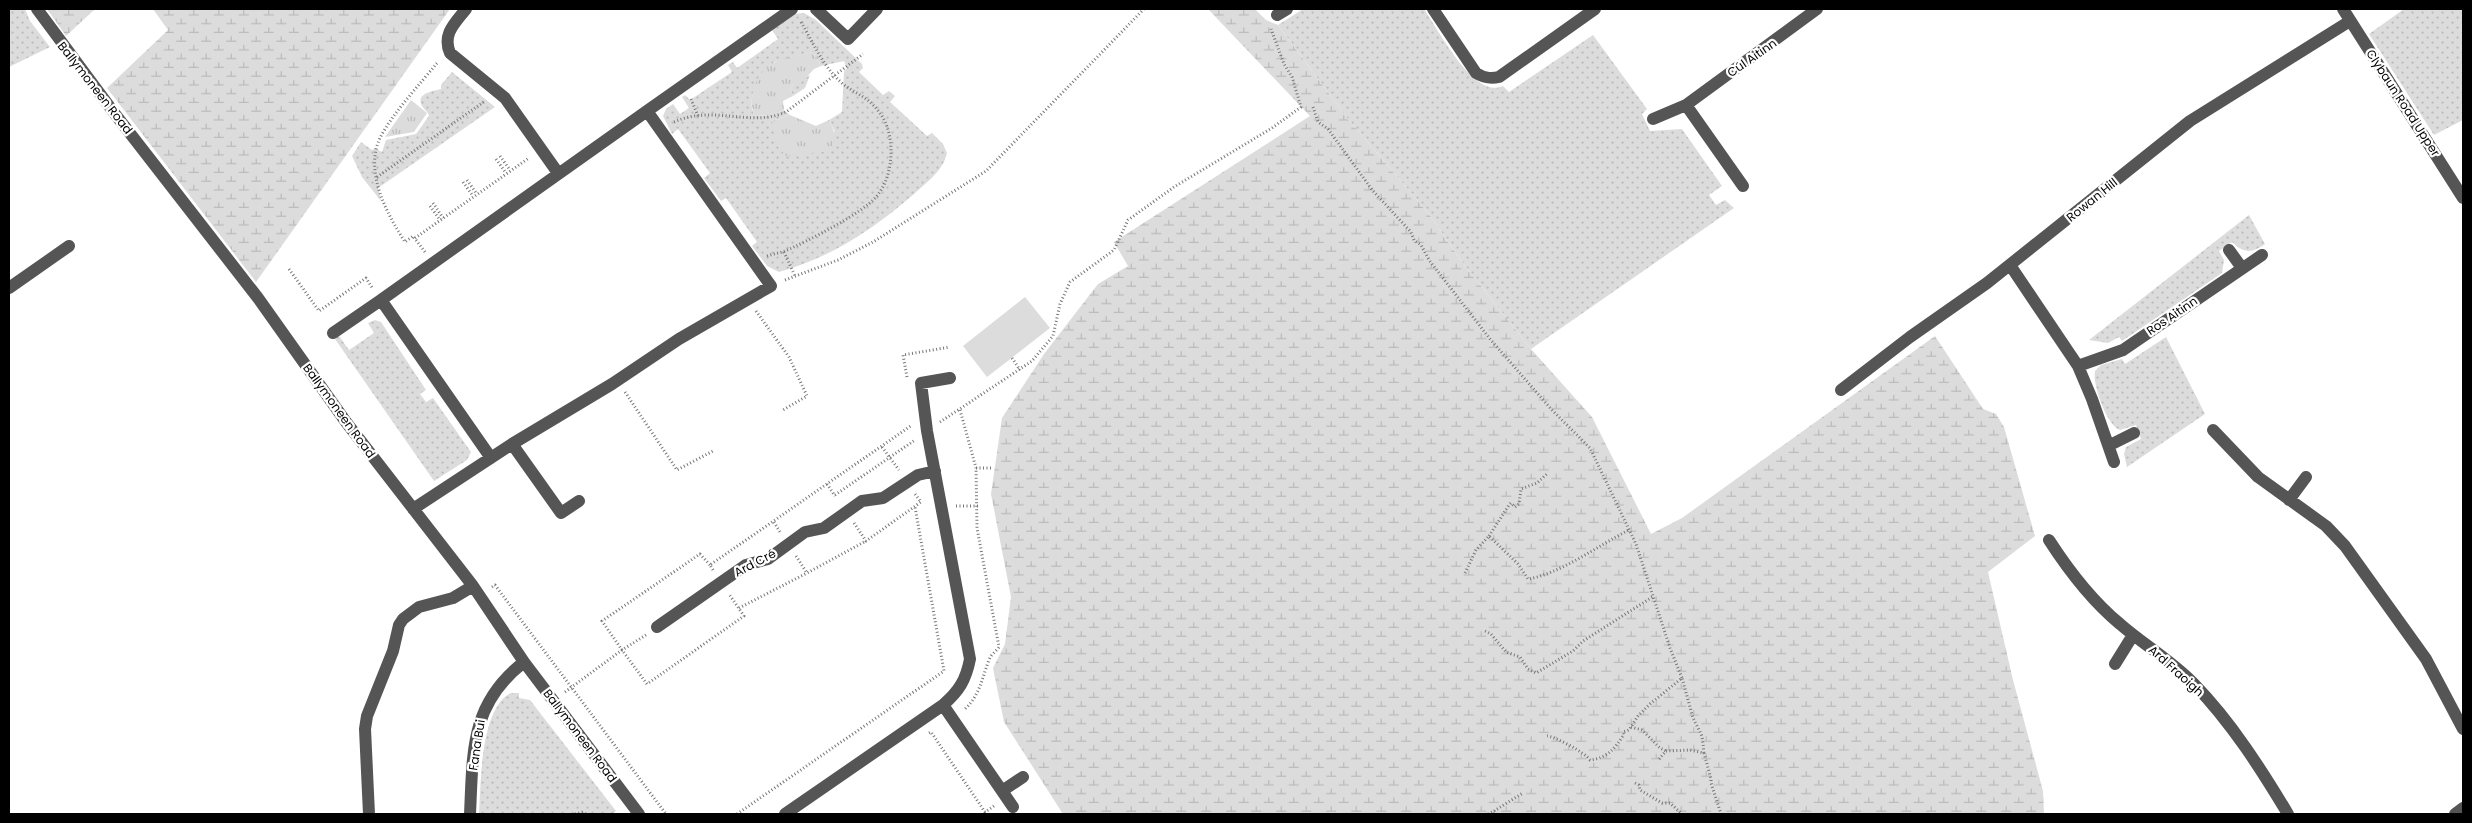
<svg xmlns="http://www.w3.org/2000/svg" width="2472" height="823" viewBox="0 0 2472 823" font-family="Poppins,sans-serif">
  <defs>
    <pattern id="grass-dots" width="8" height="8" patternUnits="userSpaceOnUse" patternTransform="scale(1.25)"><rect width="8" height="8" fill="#dcdcdc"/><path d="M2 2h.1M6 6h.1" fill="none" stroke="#bbb" stroke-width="1.8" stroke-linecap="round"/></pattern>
    <pattern id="wetland-marsh" width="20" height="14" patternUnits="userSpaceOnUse" patternTransform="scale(1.25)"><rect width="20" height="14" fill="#dcdcdc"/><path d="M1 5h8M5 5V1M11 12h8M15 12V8" fill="none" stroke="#bbb"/></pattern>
    <pattern id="park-tufts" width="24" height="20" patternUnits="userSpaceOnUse" patternTransform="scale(1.25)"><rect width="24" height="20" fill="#dcdcdc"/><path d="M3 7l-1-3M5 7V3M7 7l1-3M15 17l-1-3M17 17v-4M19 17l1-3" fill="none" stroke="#bbb"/></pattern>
  </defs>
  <rect width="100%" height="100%" fill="#fff"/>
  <!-- grass -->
  <path fill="url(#grass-dots)" fill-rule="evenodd" d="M9 9H25L30 21 50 47 9 67Z
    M1303 9H1424C1438 29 1474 100 1503 86L1509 92 1593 35 1647 109 1642 114 1650 131 1682 129 1722 186 1709 195 1716 205 1725 200 1734 208 1531 349 1462 262 1429 214 1348 119 1278 25Z
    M2404 9H2463V120L2434 135 2369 34Z
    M804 13 816 20 862 64 863 68 859 72 883 95 889 91 895 96 890 102 927 136 932 133 943 144 947 153C943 171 927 182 914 194 874 229 830 258 779 272L767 266 752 246 757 242 726 198 721 201 704 178 710 173 678 129 672 134 663 116 666 109 673 104 680 114 689 108 682 97 685 95 690 100 732 72 728 65 733 62 737 68 778 39 772 30 794 14ZM813 52 821 66 844 61 847 68 844 71 842 112 829 120 835 132 772 121 790 115 784 110 773 115 755 116C744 95 762 79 774 62Z
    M452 72 495 107 378 188 381 201 362 177 352 156 361 142 372 150 375 148 382 152 386 140 416 134 429 116C428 111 424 110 422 106 415 93 434 91 441 89V85Z
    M810 75 805 88 793 96 790 87Z
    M2249 215 2265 244C2251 254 2244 253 2232 242L2219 251 2224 260 2222 273 2122 341 2119 337 2108 343 2089 340Z
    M375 320 381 322 426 390 420 394 426 402 433 398 471 452 467 460 434 481 335 339 339 336 349 350 374 333 368 323Z
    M2166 337 2205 414 2127 467 2124 454 2126 447 2141 439 2136 425 2120 430C2107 426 2092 384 2095 371L2101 365 2122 359 2125 364Z
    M511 693H519V698L530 700 616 811 612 814H479C481 783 480 708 511 693Z"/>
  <!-- wetland -->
  <path fill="url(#wetland-marsh)" d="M47 9H95L66 36Z
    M153 9H450L256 282 107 88 168 30Z
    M1208 9H1255L1266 20 1278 25 1348 119 1429 214 1462 262 1531 349 1592 417 1651 534 1682 518 1935 336 1983 409 1996 414 2004 427 2035 536 1988 572 2013 680 2043 791 2044 814H1063L1004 722 993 668 1005 644 1011 597 991 494 1002 418 1044 354 1098 284 1128 266 1114 242 1310 116Z"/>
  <!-- park -->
  <path fill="url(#park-tufts)" d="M813 52 821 66 814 69 805 79 790 87 793 96 783 101 784 110 773 115 755 116C746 99 757 70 775 62 786 57 801 55 813 52Z
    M411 100 427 113 414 132 385 137Z
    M790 115 816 126 829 120C835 132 838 140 828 151L786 156 778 147 772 121Z"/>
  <!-- pitch -->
  <path fill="#dcdcdc" d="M1025 297 1050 328 987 377 963 346Z"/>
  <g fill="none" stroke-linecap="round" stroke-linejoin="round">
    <!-- path -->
    <path stroke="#777" stroke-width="3" stroke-dasharray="1 2.5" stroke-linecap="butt" d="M691 99 698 116
      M1313 107 1318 122 1328 129 1373 191 1411 232 1414 240 1421 245 1429 260 1490 339 1552 410 1590 448 1636 544 1670 648 1682 678
      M674 122C715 104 749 128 786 112L863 54
      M500 156 510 170
      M496 159 506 173
      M377 177 485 101
      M467 180 477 194
      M463 182 473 196
      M433 203 443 218
      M430 206 440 220
      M415 238 529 158
      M425 252 413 236 405 242C387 214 364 172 380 138 392 114 420 84 438 62
      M784 252 795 276
      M767 256C773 254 779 253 785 251 806 242 863 213 876 197 887 184 891 167 891 151 891 134 886 118 874 106 865 96 853 92 843 84 823 67 814 44 801 22
      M289 269 319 311 366 278 373 289
      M785 280 838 260 873 242 986 171 1144 9
      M756 311 789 357 807 396 783 410
      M1012 358 1020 370
      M907 377 903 355 950 347
      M625 392 677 470 713 451
      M960 410 976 468 977 528 999 647C996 652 991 654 989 660 982 678 980 695 965 709
      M940 422 1032 361 1053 336 1060 304 1070 282 1114 250 1128 220 1174 187 1272 128 1301 107 1292 77 1284 64 1271 29
      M882 447 899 470
      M976 468H992
      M827 484 835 496
      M835 495 915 440
      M956 506H978
      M774 522 780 532
      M854 523 866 541 921 502 915 494
      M1489 536 1509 505 1511 503 1515 507 1519 504 1521 489 1537 483 1548 473
      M796 556 807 573 866 541
      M713 570 710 565 912 425
      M1465 573 1476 550 1489 536 1518 564 1528 579C1560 574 1599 545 1629 530
      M492 587 495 585 666 814
      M739 608 807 573
      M1485 631 1491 634 1506 652 1520 657 1528 669 1536 673 1573 651 1583 641 1654 596
      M646 635 622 650 602 621 700 554 710 565
      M565 692 622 650 647 684 744 616 729 594
      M1631 727 1642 730 1660 748 1666 751
      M929 733 931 732 985 812 994 806
      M1547 736C1554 736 1586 753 1590 760 1607 758 1615 749 1624 734L1623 732 1629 730 1638 716 1650 704 1682 678 1693 718 1702 736 1704 753
      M1659 759 1666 751 1690 750 1704 753 1711 779V783L1721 814
      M1635 783 1639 785 1640 790 1662 803H1670L1682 814
      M1494 811 1523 793
      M575 814 583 812 586 814
      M737 814 944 671 915 507
      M1488 814 1494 811 1497 814"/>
    <!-- minor -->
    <path stroke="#555" stroke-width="12" d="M37 9 115 114 258 298 346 422 473 586 524 662 639 814
      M466 9C455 23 442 34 450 53L505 98 558 173
      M816 9 848 39 877 9
      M1433 9 1476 73C1484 78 1490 79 1499 77L1595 9
      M2343 9 2463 198
      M1277 15 1287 9
      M1686 105 1743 186
      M647 111 792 9
      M1653 119 1686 105 1817 9
      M2229 250 2242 268
      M2010 265 2078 366 2092 399 2114 462
      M9 288 69 246
      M333 333 381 300
      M2078 366 2123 350 2262 255
      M1841 390 1910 337 1987 283 2190 121 2350 21
      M2213 430 2258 477 2326 526 2345 546 2426 659 2463 729
      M512 444 561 513 579 501
      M2110 445 2134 433
      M2289 500 2306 477
      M413 509 512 444 612 384 679 339 771 286 647 111 381 300 491 458
      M2049 540C2069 571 2092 601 2120 624 2144 645 2172 661 2194 684 2231 722 2261 769 2288 814
      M657 627 746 565 768 559 805 532 824 528 862 501 883 498 918 475 935 471
      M2115 664 2133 635
      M943 705 1013 807
      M1002 791 1023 777
      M369 814 365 729 367 716 393 651 399 625 403 619 419 607 453 598 473 586
      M470 814C473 751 470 704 524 662
      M785 814 943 705C959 691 966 680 970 659L927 431 921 383 950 378
      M2455 814 2463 808"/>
  </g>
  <g text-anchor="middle" stroke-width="4.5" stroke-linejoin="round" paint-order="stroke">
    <!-- street labels -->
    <g font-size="12" fill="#000" stroke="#fff">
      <text transform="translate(1752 58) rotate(-35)" y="4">Cúl Aitinn</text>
      <text transform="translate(95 88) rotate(52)" y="4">Ballymoneen Road</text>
      <text transform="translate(2403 103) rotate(57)" y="4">Clybaun Road Upper</text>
      <text transform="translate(2092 200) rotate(-39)" y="4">Rowan Hill</text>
      <text transform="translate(2172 316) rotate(-34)" y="4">Ros Aitinn</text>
      <text transform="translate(339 411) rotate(54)" y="4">Ballymoneen Road</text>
      <text transform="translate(755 563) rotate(-28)" y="4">Ard Cré</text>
      <text transform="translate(2176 671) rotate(42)" y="4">Ard Fraoigh</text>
      <text transform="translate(580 736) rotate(53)" y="4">Ballymoneen Road</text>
      <text transform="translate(477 745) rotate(-81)" y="4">Fana Bui</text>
    </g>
  </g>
  <!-- border -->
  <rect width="2472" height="823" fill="none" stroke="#000000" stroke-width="20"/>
</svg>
